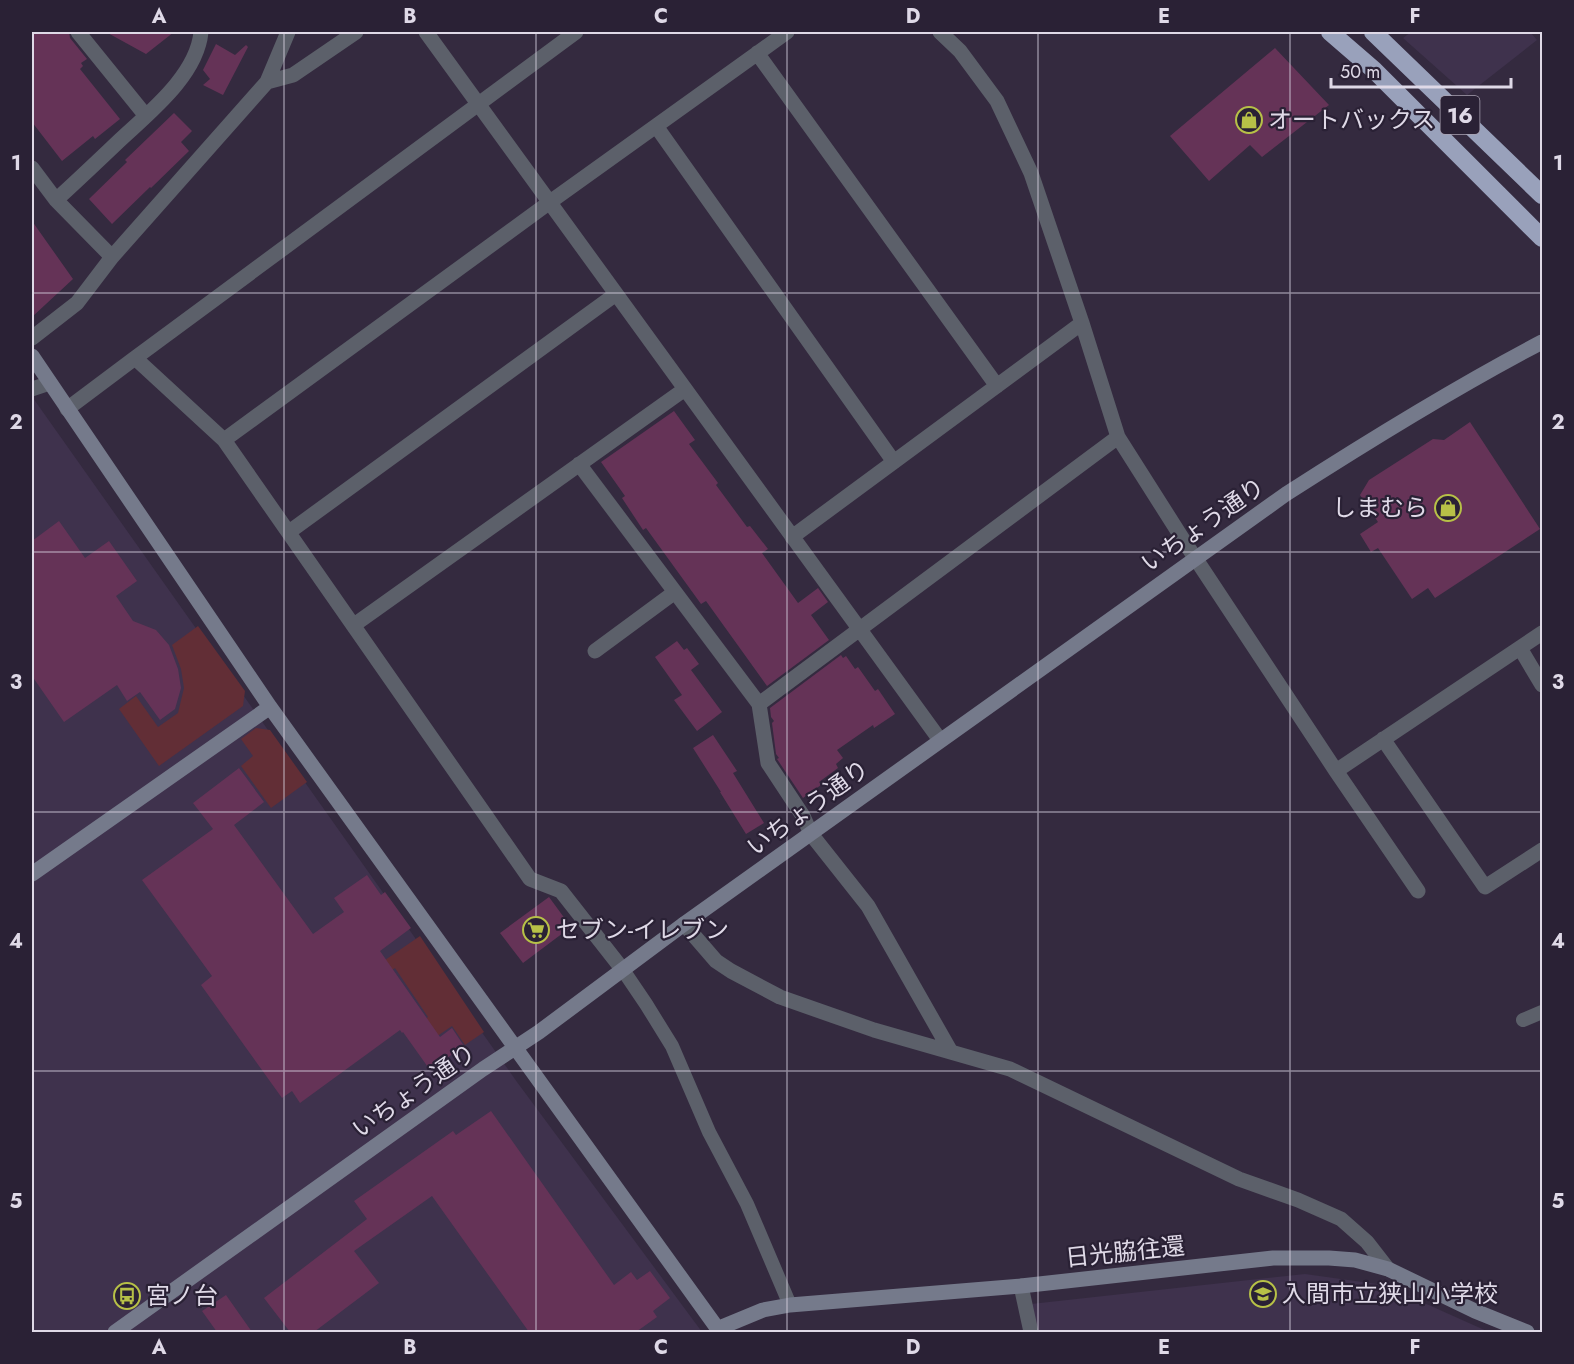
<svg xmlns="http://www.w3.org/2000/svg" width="1574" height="1364" viewBox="0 0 1574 1364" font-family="Jost,'Noto Sans JP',sans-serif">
  <rect width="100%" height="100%" fill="#342a3f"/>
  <!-- built -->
  <path fill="#3f324d" d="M1411 32H1530L1537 40 1467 95 1403 38Z
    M33 398 517 1082 702 1332H32V399Z
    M1305 1274 1384 1285 1489 1332H1038L1031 1304Z"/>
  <!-- green -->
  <path fill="#622e36" d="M198 626 245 691 243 706 159 766 119 709 136 696 158 727 178 713 184 688 181 669 172 645Z
    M256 728 270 730 307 782 271 808 241 766 253 756 241 739Z
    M420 936 484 1032 465 1045 452 1026 430 1041 419 1024 428 1017 395 968 360 992 353 982Z"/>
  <!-- building -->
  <path fill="#653357" d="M32 32H69L70 38 87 59 81 63 83 66 80 69 120 119 95 139 93 136 62 161 32 122Z
    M106 32H174L146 54Z
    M216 44 235 55 246 45 248 47 223 95 203 85 210 79 203 70Z
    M1275 48 1329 105 1262 157 1250 145 1209 181 1170 136Z
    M174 113 192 131 181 142 189 151 151 188 150 187 112 224 89 199 127 162 125 160Z
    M32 221 73 279 32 317Z
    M674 411 695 440 689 444 718 483 716 485 747 527 750 526 768 549 762 553 798 603 818 588 828 602 811 615 829 640 767 686 706 601 701 604 646 528 643 530 622 498 625 496 601 462Z
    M1470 422 1540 529 1435 598 1428 588 1412 599 1378 548 1371 552 1360 534 1378 522 1360 495 1369 480 1433 439 1444 440Z
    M59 521 85 558 109 541 137 581 116 596 133 621 156 630 169 645 178 669 181 688 175 709 160 720 140 692 127 701 117 685 64 722 32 676V541Z
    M677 641 684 650 687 648 699 664 691 670 722 712 697 731 674 700 682 695 655 657Z
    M841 655 843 658 846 656 855 669 858 667 875 691 878 689 895 714 874 728 873 725 837 750 843 758 836 764 838 768 819 782 821 785 803 798 777 759 779 758 776 754 772 723 774 721 771 717 770 708Z
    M713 735 737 771 733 773 764 823 746 834 720 792H721L693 748Z
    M239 768 264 802 234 825 313 934 344 912 334 898 367 875 381 895 385 892 411 928 380 951 440 1037 452 1028 464 1046 430 1070 403 1032 402 1033 400 1030 300 1103 292 1091 282 1098 201 985 212 976 142 880 213 829 193 803Z
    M549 897 571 927 523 963 500 933Z
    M491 1111 614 1285 631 1272 637 1280 650 1271 670 1298 653 1311 657 1317 636 1332H529L432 1196 354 1251 379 1283 314 1332H290L264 1298 367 1219 354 1201 453 1131 456 1135Z
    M226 1295 252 1332H217L202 1311Z"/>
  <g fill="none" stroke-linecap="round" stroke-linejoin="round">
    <!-- lane -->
    <path stroke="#5c606a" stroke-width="14" d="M623 970 646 1004 672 1046 709 1132 747 1204 790 1305
      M1523 1020 1542 1012"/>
    <!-- street -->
    <path stroke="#5c606a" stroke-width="15" d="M78 32 146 116
      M426 32 940 740
      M940 32 960 51 997 101 1031 173 1082 323 1118 437 1184 541 1336 771 1418 891
      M757 53 997 386
      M267 82 288 32
      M656 126 894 462
      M32 168 56 200 112 257
      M56 200C78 180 99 160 120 140 150 112 197 75 201 32
      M32 338 77 303 112 257 267 82 293 75 356 32
      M135 358 576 32
      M32 389 50 383
      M67 409 135 358 224 440 530 879 561 891 623 970
      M224 440 550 202 787 32
      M579 464 759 704
      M289 532 616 294
      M792 537 1082 323
      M354 625 685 389
      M1520 648 1542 685
      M595 651 675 592
      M1383 739 1485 887 1542 850
      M1336 771 1542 633
      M684 924 716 961 731 971 780 997 874 1030 1010 1069 1239 1179 1298 1200 1341 1219 1367 1242 1388 1269
      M951 1052 868 906 811 834 803 816 768 763 759 704 1118 437
      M1021 1286 1031 1332"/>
    <!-- secondary -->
    <path stroke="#757a8b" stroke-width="15" d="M32 356 270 707 720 1332
      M32 874 270 707
      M717 1329 763 1310 790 1305 1021 1286 1273 1258H1329L1355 1260 1388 1269 1475 1311 1527 1332
      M115 1332 483 1069 539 1032 684 924 1286 494C1370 440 1454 388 1542 342"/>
    <!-- highway -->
    <path stroke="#99a1bb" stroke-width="18" d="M1330 32 1374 70 1542 238
      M1373 32 1542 195"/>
  </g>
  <!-- grid -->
  <path fill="none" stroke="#dfd9e7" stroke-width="1.5" stroke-opacity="0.55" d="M284 32V1332M536 32V1332M787 32V1332M1038 32V1332M1290 32V1332M32 293H1542M32 552H1542M32 812H1542M32 1071H1542"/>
  <!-- icons -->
  <defs>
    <symbol id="shop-ring" viewBox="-11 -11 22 22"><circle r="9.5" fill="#2a2135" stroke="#b7c147" stroke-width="1.5"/><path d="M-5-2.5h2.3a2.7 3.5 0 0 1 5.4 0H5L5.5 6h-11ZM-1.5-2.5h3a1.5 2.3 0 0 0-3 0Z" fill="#b7c147"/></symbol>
    <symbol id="supermarket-ring" viewBox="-11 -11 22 22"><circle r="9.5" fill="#2a2135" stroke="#b7c147" stroke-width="1.5"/><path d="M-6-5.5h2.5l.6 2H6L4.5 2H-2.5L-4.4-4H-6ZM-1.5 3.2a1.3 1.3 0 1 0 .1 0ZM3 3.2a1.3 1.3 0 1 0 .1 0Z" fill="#b7c147"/></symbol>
    <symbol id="school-ring" viewBox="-11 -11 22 22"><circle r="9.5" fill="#2a2135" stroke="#b7c147" stroke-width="1.5"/><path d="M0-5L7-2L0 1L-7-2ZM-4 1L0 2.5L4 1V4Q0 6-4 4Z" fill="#b7c147"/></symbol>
    <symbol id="bus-ring" viewBox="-11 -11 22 22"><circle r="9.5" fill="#2a2135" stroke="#b7c147" stroke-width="1.5"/><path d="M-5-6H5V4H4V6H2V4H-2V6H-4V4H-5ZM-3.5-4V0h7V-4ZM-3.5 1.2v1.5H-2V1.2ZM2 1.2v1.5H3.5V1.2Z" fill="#b7c147"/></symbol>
  </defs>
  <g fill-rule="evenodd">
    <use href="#shop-ring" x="1234" y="105" width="30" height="30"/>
    <use href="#shop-ring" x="1433" y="493" width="30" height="30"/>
    <use href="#supermarket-ring" x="521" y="915" width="30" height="30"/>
    <use href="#school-ring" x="1248" y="1279" width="30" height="30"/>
    <use href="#bus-ring" x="112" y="1281" width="30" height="30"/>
  </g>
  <g text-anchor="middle" stroke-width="4.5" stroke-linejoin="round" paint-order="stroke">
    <!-- shield labels -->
    <rect fill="#2a2135" stroke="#a9a2b2" stroke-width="1.5" x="1440.5" y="96" width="39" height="38" rx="4.5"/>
    <g font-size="22" font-weight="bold" fill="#dfd9e7">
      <text x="1460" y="123">16</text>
    </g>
    <!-- poi labels -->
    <g font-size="24" fill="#dfd9e7" stroke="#2a2135" text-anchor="start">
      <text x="1268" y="128">オートバックス</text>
      <text x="1428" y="516" text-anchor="end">しまむら</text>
      <text x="556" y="938">セブン-イレブン</text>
      <text x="1282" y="1302">入間市立狭山小学校</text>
      <text x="146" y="1304">宮ノ台</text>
    </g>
    <!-- street labels -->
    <g font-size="24" fill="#dfd9e7" stroke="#2a2135">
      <text transform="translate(1203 525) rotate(-35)" y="8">いちょう通り</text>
      <text transform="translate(808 808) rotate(-36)" y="8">いちょう通り</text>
      <text transform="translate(414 1091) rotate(-35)" y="8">いちょう通り</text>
      <text transform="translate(1125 1252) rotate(-6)" y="8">日光脇往還</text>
    </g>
  </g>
  <!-- border -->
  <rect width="1574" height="1364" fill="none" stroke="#2a2135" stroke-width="66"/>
  <!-- scale -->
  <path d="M1331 78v9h180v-9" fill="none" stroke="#dfd9e7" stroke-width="3"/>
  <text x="1340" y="78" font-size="18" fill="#dfd9e7" stroke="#2a2135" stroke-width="4.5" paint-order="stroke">50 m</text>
  <rect x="33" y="33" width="1508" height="1298" fill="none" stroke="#dfd9e7" stroke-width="2"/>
  <g font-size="20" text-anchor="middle" font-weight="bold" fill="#dfd9e7">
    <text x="159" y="23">A</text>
    <text x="410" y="23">B</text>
    <text x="661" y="23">C</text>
    <text x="913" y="23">D</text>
    <text x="1164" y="23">E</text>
    <text x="1415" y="23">F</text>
    <text x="16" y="170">1</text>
    <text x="1558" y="170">1</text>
    <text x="16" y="429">2</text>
    <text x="1558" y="429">2</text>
    <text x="16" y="689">3</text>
    <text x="1558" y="689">3</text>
    <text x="16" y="948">4</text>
    <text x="1558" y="948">4</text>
    <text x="16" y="1208">5</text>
    <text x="1558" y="1208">5</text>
    <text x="159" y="1354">A</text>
    <text x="410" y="1354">B</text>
    <text x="661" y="1354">C</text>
    <text x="913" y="1354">D</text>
    <text x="1164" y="1354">E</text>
    <text x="1415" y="1354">F</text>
  </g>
</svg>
